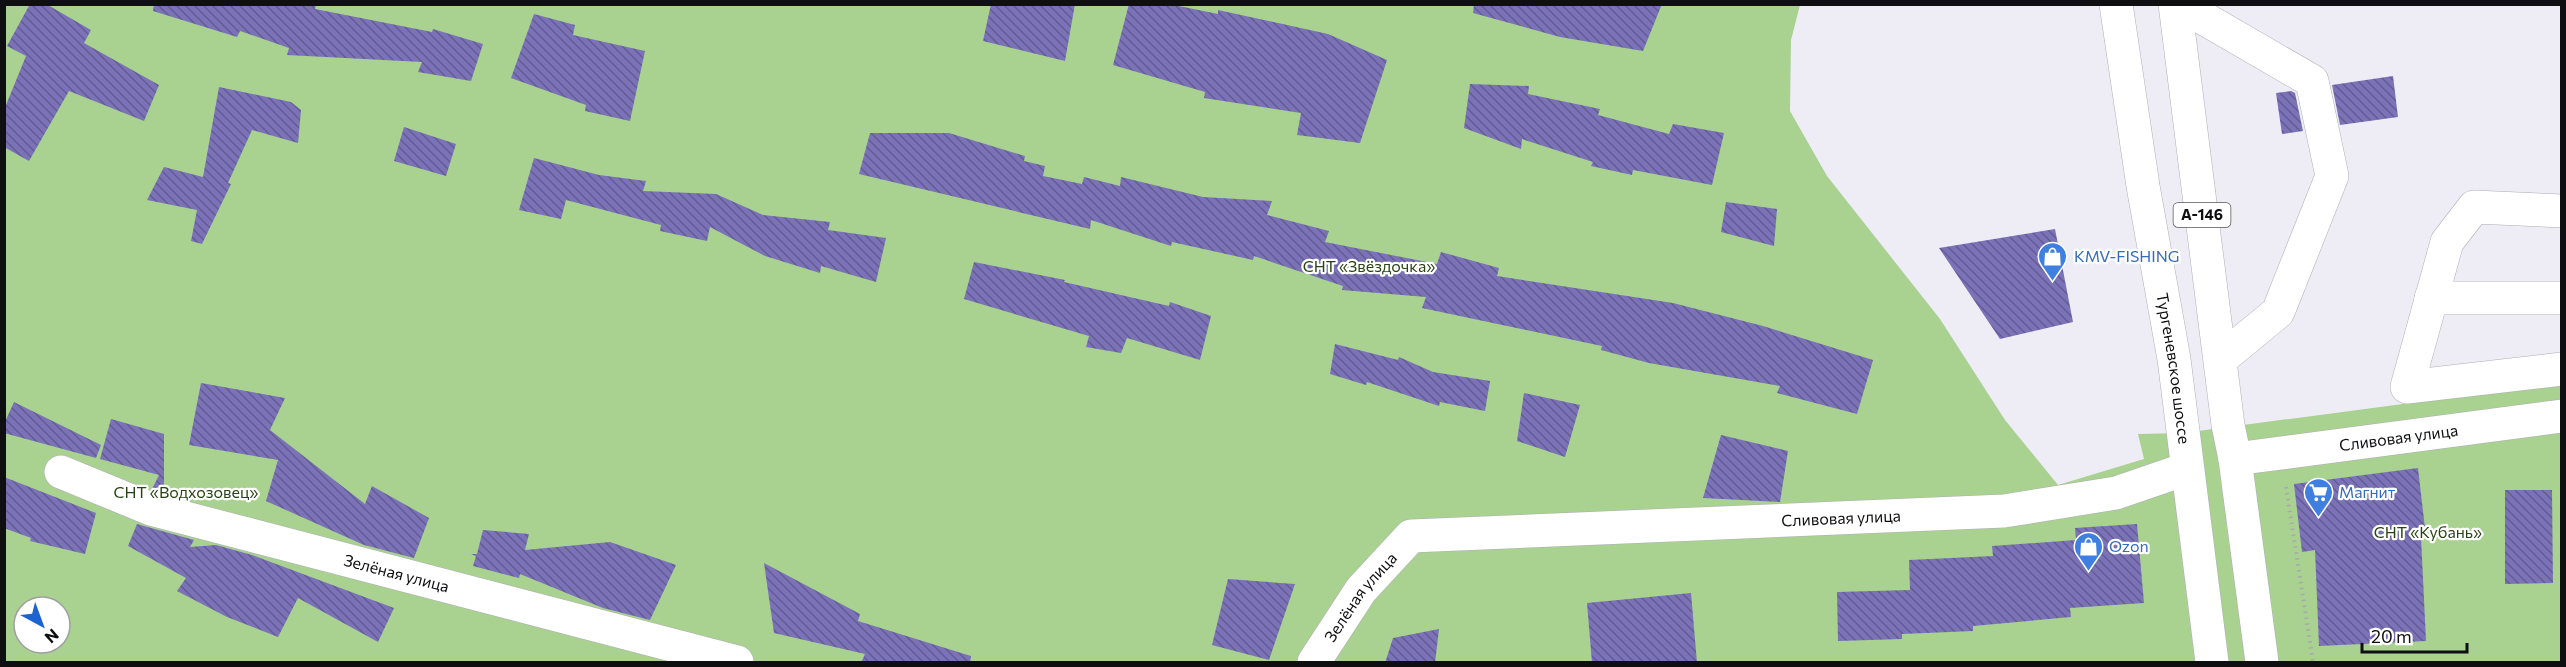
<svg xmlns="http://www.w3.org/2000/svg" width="2566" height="667" viewBox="0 0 2566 667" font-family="Commissioner,sans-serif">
  <defs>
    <pattern id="building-back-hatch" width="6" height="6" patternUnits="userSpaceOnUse" patternTransform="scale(1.5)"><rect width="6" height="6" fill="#7b72b8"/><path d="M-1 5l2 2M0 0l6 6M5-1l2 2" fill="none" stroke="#635c94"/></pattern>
  </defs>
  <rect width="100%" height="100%" fill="#eeedf6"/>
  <!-- green -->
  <path fill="#a9d190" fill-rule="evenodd" d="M4 5H1800L1791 40 1790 111 1827 176 1940 319 2005 420 2058 485 2144 459 2138 434 2183 433 2561 383V662H5ZM24 607H60V643H24Z"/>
  <!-- building -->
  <path fill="url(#building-back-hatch)" d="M30 4H46L91 30 84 43 159 85 144 121 69 91 29 161 4 147V110L26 56 7 46Z
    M154 4H316L315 9 432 32 433 29 483 44 471 81 418 72 422 62 287 55 289 48 240 31 237 37 153 11Z
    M991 4H1075L1065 61 983 41Z
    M1129 4H1169L1218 14V10L1328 34 1387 60 1360 143 1297 135 1301 113 1204 98 1205 92 1113 65Z
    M1474 4H1662L1643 51 1560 37 1473 13Z
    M534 14 575 25 573 35 645 51 630 121 585 111 586 105 511 78Z
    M2393 76 2398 117 2340 125 2332 85Z
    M1470 84 1529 86 1528 94 1600 109 1598 115 1669 134 1673 124 1724 133 1712 185 1633 170 1632 175 1591 166 1593 162 1522 139 1521 149 1464 128Z
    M219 87 291 102 301 110 298 143 252 130 228 183 231 184 202 244 191 241 197 210 147 200 164 167 203 177Z
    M2291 91 2295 93 2303 131 2282 134 2276 93Z
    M404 127 456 144 446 176 394 161Z
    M870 133H949L1025 156 1024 161 1045 166 1043 176 1082 184 1084 177 1120 186 1121 177 1203 197 1272 201 1267 215 1329 231 1325 242 1437 264 1441 252 1499 268 1497 276 1673 303 1763 326 1873 360 1857 414 1777 393 1780 386 1649 363 1601 350 1602 346 1422 308 1426 297 1342 290 1343 286 1254 256 1253 260 1172 242 1171 246 1091 220 1090 229 859 174Z
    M534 158 599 175 646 181 643 191 716 194 763 215 830 222 828 230 886 238 876 282 821 266 820 273 765 256 710 227 707 241 660 231 661 225 566 200 561 219 519 210Z
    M1726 202 1777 209 1774 246 1721 232Z
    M2055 229 2073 322 2000 339 1939 248Z
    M974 262 1065 280 1064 282 1169 306 1170 302 1211 316 1200 360 1127 338 1121 353 1086 347 1089 336 964 299Z
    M1335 344 1398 360 1399 357 1433 372 1490 381 1485 411 1440 402 1439 406 1367 382 1366 385 1330 374Z
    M201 383 285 398 270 430 365 504 372 486 429 518 414 558 364 545 266 501 278 460 189 445Z
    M1524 393 1580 405 1565 457 1517 441Z
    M14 402 101 445 96 458 4 433V424Z
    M111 419 164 434V493L152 489 159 475 100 459Z
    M1721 435 1788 451 1780 502 1703 498Z
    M2418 468 2426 537H2421L2426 641 2319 646 2315 550 2302 552 2294 484Z
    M4 477 96 513 85 554 30 541 31 538 4 528Z
    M2505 490H2552L2553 583 2505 584Z
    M137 524 194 540 190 547 216 545 252 555 394 608 378 642 298 598 278 637 227 617 177 591 186 578 128 546Z
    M2137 524 2144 603 2070 608 2071 617 1973 626V631L1902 634V639L1838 641 1837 592 1910 590 1909 560 1993 556 1992 546 2076 540 2075 528Z
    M483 530 529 534 525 550 610 542 676 565 650 620 603 608 520 574 519 578 473 566 476 556 471 554H477Z
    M764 563 860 614 858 621 971 656 970 663H861L865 654 774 633Z
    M1228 579 1295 584 1269 660 1212 645Z
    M1691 593 1697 663H1592L1587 603Z
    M1439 629 1435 663H1385L1393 638Z"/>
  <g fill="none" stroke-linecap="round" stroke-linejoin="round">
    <defs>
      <g id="minor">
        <path d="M2179 4 2312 81 2332 176 2278 312 2221 359"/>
        <path d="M2562 211 2474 207 2447 242 2407 387 2562 369"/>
        <path d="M2431 298H2562"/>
        <path id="s1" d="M2235 459 2562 416"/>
        <path id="s2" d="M61 472 151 509 737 662"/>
        <path id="s3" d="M1314 662 1361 590 1411 536 2004 511 2116 493 2186 469"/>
      </g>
      <g id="highway">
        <path id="s4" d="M2116 4 2143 186 2174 359 2212 662"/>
        <path d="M2175 4 2228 425 2235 459 2262 662"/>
      </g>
    </defs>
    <!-- minor casing -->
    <use href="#minor" stroke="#aeaeb6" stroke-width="34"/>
    <!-- highway casing -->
    <use href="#highway" stroke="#aeaeb6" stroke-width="34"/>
    <!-- path -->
    <path stroke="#a8a8af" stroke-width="4" stroke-dasharray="1.5 4.5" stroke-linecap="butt" d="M2286 487 2313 662"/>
    <!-- minor -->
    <use href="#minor" stroke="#fff" stroke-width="33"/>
    <!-- highway -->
    <use href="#highway" stroke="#fff" stroke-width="33"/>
  </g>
  <!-- icons -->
  <defs>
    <symbol id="shop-pin" viewBox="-11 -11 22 30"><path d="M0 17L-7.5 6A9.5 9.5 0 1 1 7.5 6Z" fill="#3f7fe0" stroke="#fff"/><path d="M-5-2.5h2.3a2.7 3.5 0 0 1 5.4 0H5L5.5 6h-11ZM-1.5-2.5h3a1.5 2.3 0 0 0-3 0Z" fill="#fff"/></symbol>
    <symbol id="supermarket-pin" viewBox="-11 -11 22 30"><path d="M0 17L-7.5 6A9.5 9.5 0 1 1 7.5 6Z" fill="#3f7fe0" stroke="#fff"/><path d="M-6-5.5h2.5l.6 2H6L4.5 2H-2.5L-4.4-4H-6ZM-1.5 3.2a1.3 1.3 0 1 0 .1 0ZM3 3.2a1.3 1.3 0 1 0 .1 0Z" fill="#fff"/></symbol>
  </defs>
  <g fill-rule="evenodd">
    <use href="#shop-pin" x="2036" y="240" width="33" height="45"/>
    <use href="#supermarket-pin" x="2302" y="476" width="33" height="45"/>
    <use href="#shop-pin" x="2072" y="530" width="33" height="45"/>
  </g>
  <g text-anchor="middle" stroke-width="4.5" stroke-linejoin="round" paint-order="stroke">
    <!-- shield labels -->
    <rect fill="#fff" stroke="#575759" stroke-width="1.5" x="2173.5" y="203" width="57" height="24" rx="4.5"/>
    <g font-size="15" font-weight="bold" fill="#0f0f12">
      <text x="2202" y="220">А-146</text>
    </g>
    <!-- shop labels -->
    <g font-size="16" fill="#366cbe" stroke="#fff" text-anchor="start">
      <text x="2074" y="262">KMV-FISHING</text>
      <text x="2339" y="498">Магнит</text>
      <text x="2109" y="552">Ozon</text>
    </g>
    <!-- park labels -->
    <g font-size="16" fill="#294413" stroke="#fff">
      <text x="1369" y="272">СНТ «Звёздочка»</text>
      <text x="186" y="498">СНТ «Водхозовец»</text>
      <text x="2428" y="538">СНТ «Кубань»</text>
    </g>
    <!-- street labels -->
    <g font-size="16" fill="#0f0f12" stroke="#fff">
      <text dy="6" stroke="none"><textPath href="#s4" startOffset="369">Тургеневское шоссе</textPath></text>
      <text dy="6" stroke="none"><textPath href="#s1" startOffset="165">Сливовая улица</textPath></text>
      <text dy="6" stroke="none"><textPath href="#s3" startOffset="590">Сливовая улица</textPath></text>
      <text dy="6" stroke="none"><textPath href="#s2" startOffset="351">Зелёная улица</textPath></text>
      <text dy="6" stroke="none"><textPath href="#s3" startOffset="80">Зелёная улица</textPath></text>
    </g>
  </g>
  <!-- border -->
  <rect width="2566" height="667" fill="none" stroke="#0f0f12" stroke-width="12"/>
  <!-- north arrow -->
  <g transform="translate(42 625) rotate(139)"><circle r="28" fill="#ffffff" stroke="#9f9fa0" stroke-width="1.5"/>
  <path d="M0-4.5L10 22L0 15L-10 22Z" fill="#1b64cf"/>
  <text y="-9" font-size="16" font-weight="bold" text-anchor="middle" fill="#0f0f12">N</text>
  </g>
  <!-- scale -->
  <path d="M2362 643v9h105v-9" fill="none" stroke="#0f0f12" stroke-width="3"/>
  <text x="2371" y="643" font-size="18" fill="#0f0f12" stroke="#ffffff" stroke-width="4.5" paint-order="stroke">20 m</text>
</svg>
